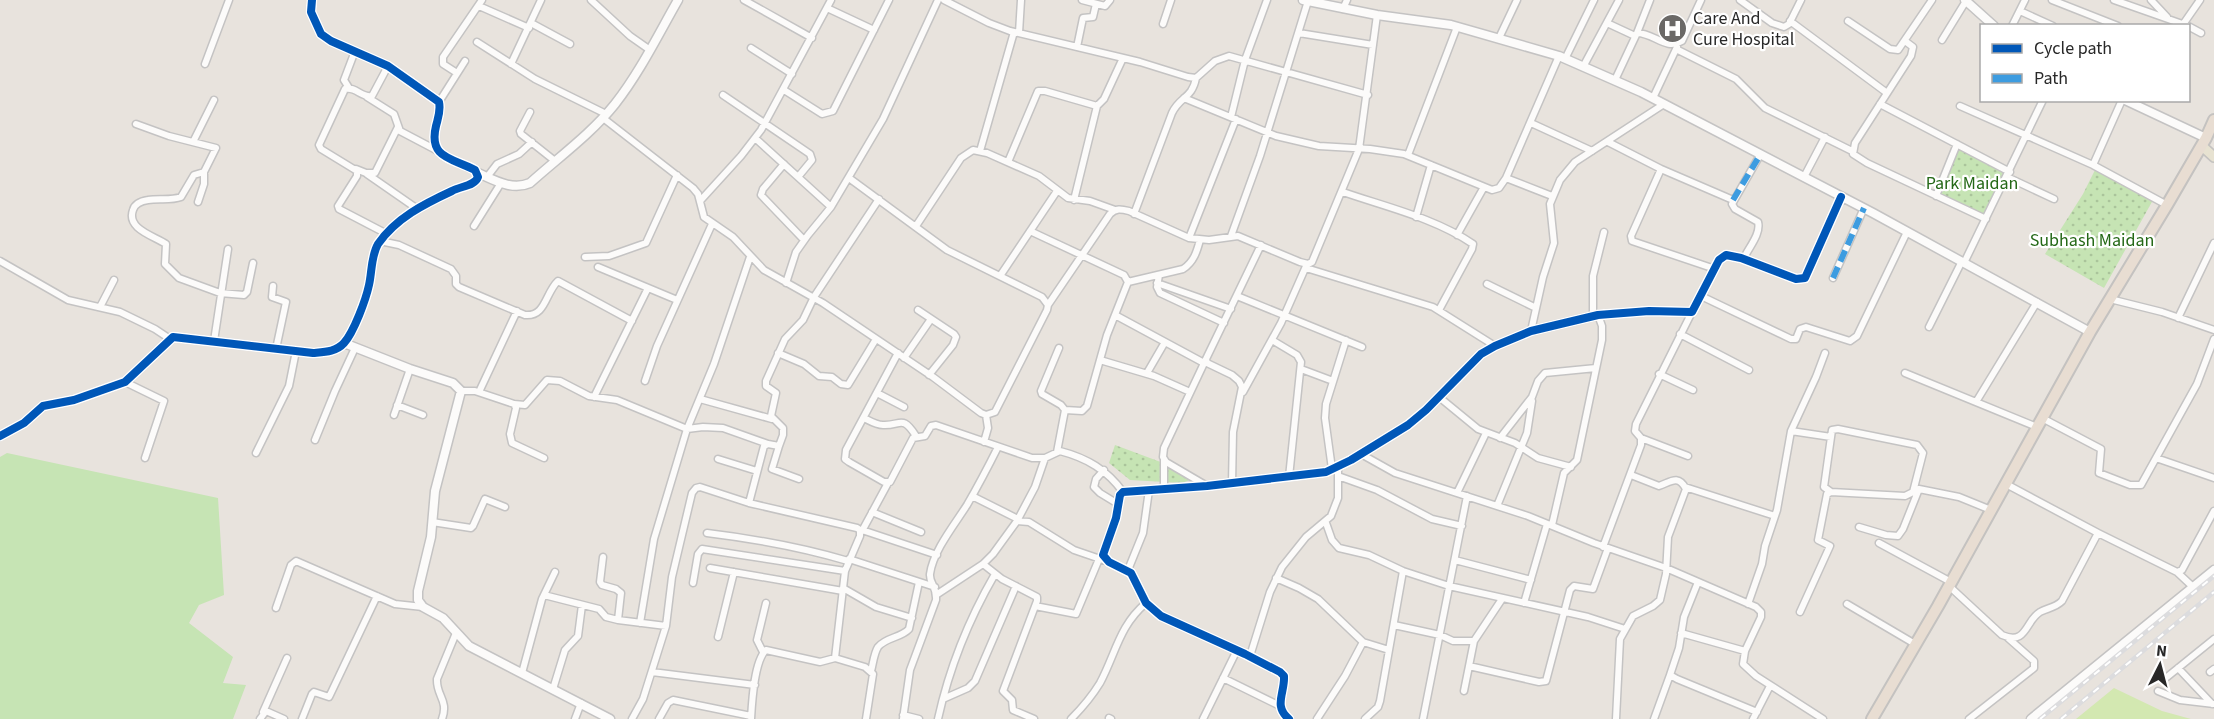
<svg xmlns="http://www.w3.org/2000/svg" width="2214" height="719" viewBox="0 0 2214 719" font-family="'Source Sans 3',sans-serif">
  <defs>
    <pattern id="park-dots" width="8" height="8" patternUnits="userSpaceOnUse" patternTransform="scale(1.5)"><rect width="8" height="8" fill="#c6e4b4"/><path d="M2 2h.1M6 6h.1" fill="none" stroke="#aac49b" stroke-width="1.8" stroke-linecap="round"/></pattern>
  </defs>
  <rect width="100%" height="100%" fill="#e8e3dd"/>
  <!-- grass -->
  <path fill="#c6e4b4" d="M7 453 218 498 224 595 199 605 189 623 233 657 223 683 246 685 233 719H0V457Z"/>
  <!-- park -->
  <path fill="url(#park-dots)" d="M1959 149 2005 171 1984 216 1939 195Z
    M2096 168 2153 200 2104 288 2045 254 2083 194Z
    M1115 445 1166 464 1190 480 1182 483 1130 480 1109 463Z"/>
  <!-- pitch -->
  <path fill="#d3e8b1" d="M2114 688 2162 711 2191 719H2076Z"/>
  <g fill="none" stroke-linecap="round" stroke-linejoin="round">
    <defs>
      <path id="street" d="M591 0 630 36 650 50
        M744 0 812 38
        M944 0 989 23 1010 31 1140 62 1188 77 1196 78 1215 61 1229 56 1368 95
        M1082 0 1105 6 1110 0
        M1740 0 1772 23 1784 27 1789 24 1801 0
        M2052 0 2118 26
        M2114 0 2188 26
        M2151 0 2167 17
        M479 6 529 28
        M827 8 874 30
        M1343 9 1347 0
        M2020 11 2053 26
        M1790 21 1887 93
        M1848 21 1890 49 1898 50 1932 0
        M531 23 570 44
        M1607 23 1635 36
        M2184 23 2200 0
        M1163 24 1171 0
        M2012 26 2025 0
        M2188 26 2201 33
        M1019 33 1021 0
        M1299 33 1373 45
        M1637 33 1650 0
        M1499 38 1517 0
        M1942 40 1966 1
        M1905 41 1913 47 1911 56 1855 143 1853 154 1867 163 1986 219
        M477 42 535 79 606 114
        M1077 47 1083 18 1093 17 1096 4
        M751 48 792 74
        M1676 49 1736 79 1765 108 1852 151
        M1565 59 1594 0
        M205 64 229 0
        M511 64 541 0
        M1583 67 1619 0
        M457 73 443 64V57L482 0
        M1615 80 1637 33C1654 33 1666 51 1682 41L1701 0
        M349 88 344 80 355 51
        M784 90 822 114 833 111 889 0
        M723 95 810 154 812 160 798 177
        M367 97 394 114 400 131 438 151
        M1184 98 1276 136 1319 146 1370 149 1404 154 1492 190 1499 188 1506 178 1559 56
        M1653 98 1677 47
        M439 102 465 61
        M1880 104 2010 172
        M1960 106 2093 165 2167 205
        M530 112 520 131 521 134 555 161
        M1231 117 1245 60 1267 0
        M603 118 693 188 698 194 704 217 733 237 764 270 823 303 933 377 981 413 986 415 995 412 1047 310 1048 305 1042 297 947 250 849 178
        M1531 123 1592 151
        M136 124 169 136 216 148 204 172 194 175 181 197C170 201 159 198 148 200 141 201 135 203 133 210 126 229 154 236 166 244L165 264 179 278 220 293 244 295 247 292 253 263
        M755 138 831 207
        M193 142 214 100
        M1608 142 1661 169 1733 200
        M980 151 1014 32
        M1408 155 1457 27
        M1008 162 1038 91H1045L1097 106 1104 99 1123 58
        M784 164 763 189 761 195 804 240
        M2093 165 2122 100
        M356 169 366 173H375L398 127
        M1661 169 1631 236 1632 241 1715 269
        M367 174 416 208
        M487 177 497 164 519 154 532 142
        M1804 177 1825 137
        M2007 177 2054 199
        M1506 178 1552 196
        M1343 192C1386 207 1435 218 1473 244L1472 249 1439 310
        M1936 196 1957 144
        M1074 200 1097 106
        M700 201 741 156 761 130 831 0
        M198 202 204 184V172
        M1134 214 1172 113C1180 96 1192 99 1196 78
        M1416 217 1431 165
        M474 226 501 183
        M916 226 961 158 973 150 987 153 1039 176 1068 198 1090 201 1115 210
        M1030 231 1124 275 1128 282 1107 335 1087 406 1082 411 1065 410
        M387 234 339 209 338 206 357 176V171L321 149 319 145 345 89C356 86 361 98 372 96L388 66
        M1457 235 1484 187
        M1231 236 1260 156 1308 1
        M1189 238 1236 119
        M380 241 399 245 451 269 456 276V284L459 287 525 315C546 317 545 293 558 281L632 321
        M585 257 609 256 646 243 677 175
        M1741 258 1745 256C1750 246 1761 233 1758 222L1735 209 1732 204 1760 155
        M0 261 68 300 120 312 155 329 170 339
        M1964 263 2043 100
        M598 267 677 300
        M1306 268 1433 307 1495 346
        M1159 275 1157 287 1160 293 1224 323
        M1000 276 1057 191
        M1833 278 1864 208
        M1128 282 1183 269C1194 262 1197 251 1200 240
        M786 283 796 252 808 235 831 207 883 119 938 0
        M1157 283 1231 309
        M1487 284 1536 308
        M273 286 272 297 286 302 276 349
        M1237 296 1362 347
        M1701 296 1791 339H1796L1800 329 1806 327 1850 341 1857 336 1907 232
        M2110 299 2162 312 2214 330
        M1048 305 1110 214C1116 208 1121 209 1129 211L1189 238 1209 240 1238 236 1300 262 1308 264 1312 262 1359 149 1377 15
        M100 307 114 280
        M918 310 954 334 956 337 953 345 929 375
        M1115 315 1204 363
        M1593 316V276L1604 232
        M2178 318 2214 243
        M1929 327 1962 261
        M1531 331 1543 277 1554 243 1550 204 1560 180 1575 162 1664 104
        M1680 334 1749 370
        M1272 340 1297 355 1301 362 1289 477
        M214 341 228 249
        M778 353 804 364 819 376 832 377 841 384 848 385 876 339
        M898 353 846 450 845 459 849 462 884 482H890L913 438 925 436 931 426 936 425 1032 458H1045L1060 451C1087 458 1107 470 1123 492
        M904 358 931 319
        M1206 359 1164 448 1163 457 1166 462 1207 486
        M1100 360 1154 376 1190 392
        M1301 369 1333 381
        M1147 373 1165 342
        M1905 373 2037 427
        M1659 374 1693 390
        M645 381 657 346 712 224
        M125 382 164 401 145 458
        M461 391H475L514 404 516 408 510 434 512 443 544 458
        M479 392 517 311
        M1243 392 1281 323 1307 264
        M877 393 904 407
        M594 397 648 288
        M1439 397 1478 429 1515 443 1538 458 1571 467
        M700 399 772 419
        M1976 402 2037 302
        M514 404 525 405 547 380 560 381 589 396 617 400 687 429 703 427 723 428 768 444
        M397 405 423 415
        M394 415 410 369
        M864 418C870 421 876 425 883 425 901 426 902 414 916 436
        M2042 418 2101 449 2099 473 2130 485H2141L2197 384 2214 339
        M1791 431 1831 437 1824 487 1831 492
        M1831 437 1832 430 1838 429 1917 445 1923 453 1913 492
        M1500 438 1532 397 1538 381 1545 373 1596 368
        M1641 438 1688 456
        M315 440 335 391 355 348
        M984 442 988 428 986 415
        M779 446 772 469 799 479
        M1057 452 1065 410 1061 405 1042 394 1041 391 1059 348
        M256 453 289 386 296 351
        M1361 454 1395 473 1528 516 1594 543 1666 568 1756 607 1761 612V617L1745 651 1743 664 1756 676 1823 719
        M2156 458 2214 478
        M718 459 757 471
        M1332 469 1325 418 1326 404 1346 340
        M1104 470 1096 479 1094 487 1100 493 1118 504
        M1338 476 1377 490 1432 519 1462 526
        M1232 484 1233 432 1242 387 1239 381 1232 375 1207 363 1206 359 1261 245
        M1685 487 1775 516
        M1164 489V460
        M1457 493 1486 433
        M972 496 1018 519
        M749 503 764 446 768 444 779 446 783 435V428L771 416 776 393 766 386V381L785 339 803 320 814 297 879 199
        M1497 506 1527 433 1532 401
        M872 512 921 532
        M1017 521 1035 487 1045 458
        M432 522 471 528 473 526 485 499 505 507
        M1326 523 1332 540 1339 548 1369 555 1403 571 1449 586 1588 617 1625 629
        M1552 525 1564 473 1577 460 1602 340V326L1598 315
        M1859 527 1886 535 1898 536 1903 529 1919 489
        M862 530 937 555
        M862 531 888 483
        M707 533C756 539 801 547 848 561
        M2098 533 2177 572 2182 570 2214 511
        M1879 543 1951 582
        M1603 547 1641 445V438L1635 431 1636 424 1692 312
        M603 557 600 582 602 585 616 589 621 593 618 620 666 626
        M849 559 935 587
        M1455 560 1531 580
        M983 564 1002 579 1037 597V601L1003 691 1012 700 1013 710 1034 719
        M710 568 843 591
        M1128 570 1143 533 1149 490
        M2177 572 2193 587
        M1276 578 1299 588 1318 599 1363 642 1389 650
        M1698 582 1684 617 1679 648 1670 675 1677 679 1757 712
        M693 583 698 554 702 549 845 571
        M1949 586 2002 635C2027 646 2025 621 2040 612 2047 608 2055 608 2062 601L2098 533 2006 484
        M843 588 876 607 912 618
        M544 595 599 609 606 617 618 620
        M936 595 983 564 993 554 1017 521 1029 522 1074 550 1109 562
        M1524 603 1547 524
        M1748 604 1762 564 1765 546 1777 510 1791 431 1816 377 1825 353
        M1847 604 1915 644
        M1035 606 1076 614 1099 559
        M276 608 291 565 296 561 395 604 423 607
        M1800 612 1830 546 1818 540 1827 494 1831 492 1905 496 1919 489 1959 497 1991 510
        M640 623 654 539 687 429 714 364 750 257
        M1394 625 1440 635 1453 641H1474L1502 599
        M1681 633 1745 651
        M718 637 734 572
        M763 652 757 640 766 603
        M1250 656 1270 592 1282 567 1306 537 1331 516 1338 498V468
        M835 658 865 667 873 674 866 719
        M1469 666 1539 682 1546 681 1570 590 1574 586 1593 589 1608 548
        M2178 668 2212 704
        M871 671C873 664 874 653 878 647 886 637 901 638 909 629L919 582
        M652 672 755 685
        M2210 672 2214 669
        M522 673 542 599 555 572
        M2167 677 2214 639
        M1223 678 1280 706
        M553 689 565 650 578 636 582 605
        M1464 691 1474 641
        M2158 691 2180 700 2214 704
        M943 699 968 688 975 681 1016 586
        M263 712 287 658
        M903 715 919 719
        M1109 718 1111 719
        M260 719 266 711 284 719
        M302 719 312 694 314 692 329 697 330 695 377 596
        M442 719C449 700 436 696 437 679L456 633
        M575 719 581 703
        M632 719 643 699 666 626 672 577 692 493 696 488 700 487 749 503 857 528 860 530V536L845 571 835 658 820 662 766 650C754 661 752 702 751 719
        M659 719 668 703 673 700 751 716
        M903 719 910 670 936 600C937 586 929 583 930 574 933 551 955 524 967 505 978 486 988 467 998 447
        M938 719C949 669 969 619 995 574
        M1071 719C1082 708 1092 696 1100 683 1116 653 1119 626 1146 603
        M1203 719 1237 650
        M1317 719 1345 676 1363 642
        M1365 719 1378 707 1380 701 1403 571
        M1423 719 1467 496
        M1616 719 1620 639 1633 616 1653 606 1660 600 1666 574 1668 537 1686 489C1678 473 1669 483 1659 486L1631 475
        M1654 719 1670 675
        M1753 719 1770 686
        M1969 719 2034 668V661L2008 638"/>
      <path id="secondary" d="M1303 0 1377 15 1451 25 1559 56 1641 92 1873 213 2090 332
        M1965 0 1994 26
        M2125 100 2206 138
        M478 173C494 180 512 191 530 183 559 157 591 134 615 104 640 72 658 35 678 0
        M344 343 410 369 453 383 461 391 435 491 431 537 418 591V600L423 607 443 618 469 646 610 719
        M0 436 24 423 43 406 74 400 125 382 173 337 313 353C324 352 336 352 344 343 354 332 366 299 369 285 372 272 371 256 378 244 396 218 424 204 452 191 461 186 475 186 478 177L475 170C453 158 428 159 436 126 438 118 441 111 439 102L388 66 331 41 321 34 311 12 312 0
        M1289 719C1273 706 1285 693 1284 676L1280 672 1245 654 1161 616 1146 603 1131 573 1109 562 1103 555 1116 518 1120 495 1123 492 1207 486 1326 472 1351 460 1408 425 1426 410 1481 354 1495 346 1531 331 1598 315 1649 311 1692 312 1719 260 1726 255 1741 258 1796 279 1805 278 1841 197
        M2031 719 2214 570"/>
      <path id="primary" d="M2202 146 2214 157"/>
      <path id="highway" d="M1872 719 1938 606 2090 332 2167 205 2206 138 2214 120"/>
    </defs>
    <!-- street casing -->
    <use href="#street" stroke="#c4c3c3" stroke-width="9"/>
    <!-- secondary casing -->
    <use href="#secondary" stroke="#c4c3c3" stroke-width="11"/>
    <!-- primary casing -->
    <use href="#primary" stroke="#c4c2c0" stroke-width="12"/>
    <!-- highway casing -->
    <use href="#highway" stroke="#c4c2c0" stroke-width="14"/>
    <!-- street -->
    <use href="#street" stroke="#fcfbfa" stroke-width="6"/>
    <!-- secondary -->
    <use href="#secondary" stroke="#fcfbfa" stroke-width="8"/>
    <!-- primary -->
    <use href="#primary" stroke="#e7e2d1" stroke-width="9"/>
    <!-- highway -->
    <use href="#highway" stroke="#e8ddd2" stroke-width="10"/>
    <defs>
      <path id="rail" d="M2040 719 2214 576
        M2061 719 2214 592"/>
    </defs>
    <!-- rail casing -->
    <use href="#rail" stroke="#dcdcde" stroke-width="4.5"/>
    <!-- rail -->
    <use href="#rail" stroke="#fff" stroke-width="2" stroke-dasharray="7" stroke-linecap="butt"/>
    <!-- quiet -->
    <path stroke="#3d9ce0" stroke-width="6" stroke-dasharray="12 6" stroke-linecap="butt" d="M1733 200 1760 155
      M1833 278 1864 208"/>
    <defs>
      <path id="cycleway" d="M0 436 24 423 43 406 74 400 125 382 173 337 313 353C324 352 336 352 344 343 354 332 366 299 369 285 372 272 371 256 378 244 396 218 424 204 452 191 461 186 475 186 478 177L475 170C453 158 428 159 436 126 438 118 441 111 439 102L388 66 331 41 321 34 311 12 312 0
        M1289 719C1273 706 1285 693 1284 676L1280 672 1245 654 1161 616 1146 603 1131 573 1109 562 1103 555 1116 518 1120 495 1123 492 1207 486 1326 472 1351 460 1408 425 1426 410 1481 354 1495 346 1531 331 1598 315 1649 311 1692 312 1719 260 1726 255 1741 258 1796 279 1805 278 1841 197"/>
    </defs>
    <!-- cycleway casing -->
    <use href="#cycleway" stroke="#fff" stroke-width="11"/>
    <!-- cycleway -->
    <use href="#cycleway" stroke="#0057b8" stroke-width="8"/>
  </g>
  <!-- icons -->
  <defs>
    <symbol id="hospital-disc" viewBox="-11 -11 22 22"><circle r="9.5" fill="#6b6967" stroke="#fff"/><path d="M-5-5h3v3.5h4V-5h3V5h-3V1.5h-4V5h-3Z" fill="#fff"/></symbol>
  </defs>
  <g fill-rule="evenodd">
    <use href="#hospital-disc" x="1656" y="12" width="33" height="33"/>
  </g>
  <g text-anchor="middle" stroke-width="4.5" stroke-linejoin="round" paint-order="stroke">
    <!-- poi labels -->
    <g font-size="18" fill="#282828" stroke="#fff" text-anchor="start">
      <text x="1693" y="24">Care And<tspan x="1693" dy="21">Cure Hospital</tspan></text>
    </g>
    <!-- park labels -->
    <g font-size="18" fill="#246816" stroke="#fff">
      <text x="1972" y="189">Park Maidan</text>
      <text x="2092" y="246">Subhash Maidan</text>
    </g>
  </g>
  <!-- legend -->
  <rect x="1980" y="24" width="210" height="78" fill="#ffffff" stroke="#a9a9a9" stroke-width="1.5"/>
  <rect x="1992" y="44" width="30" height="9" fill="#0057b8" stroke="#a9a9a9" stroke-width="1.5"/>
  <text x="2034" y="54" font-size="18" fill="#282828">Cycle path</text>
  <rect x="1992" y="74" width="30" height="9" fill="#3d9ce0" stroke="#a9a9a9" stroke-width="1.5"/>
  <text x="2034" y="84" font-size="18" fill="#282828">Path</text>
  <!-- north arrow -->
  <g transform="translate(2160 665) rotate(6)" stroke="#ffffff" stroke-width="4.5" paint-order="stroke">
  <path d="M0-4.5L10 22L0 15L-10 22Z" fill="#282828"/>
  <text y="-9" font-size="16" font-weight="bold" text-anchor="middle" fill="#282828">N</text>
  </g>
</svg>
